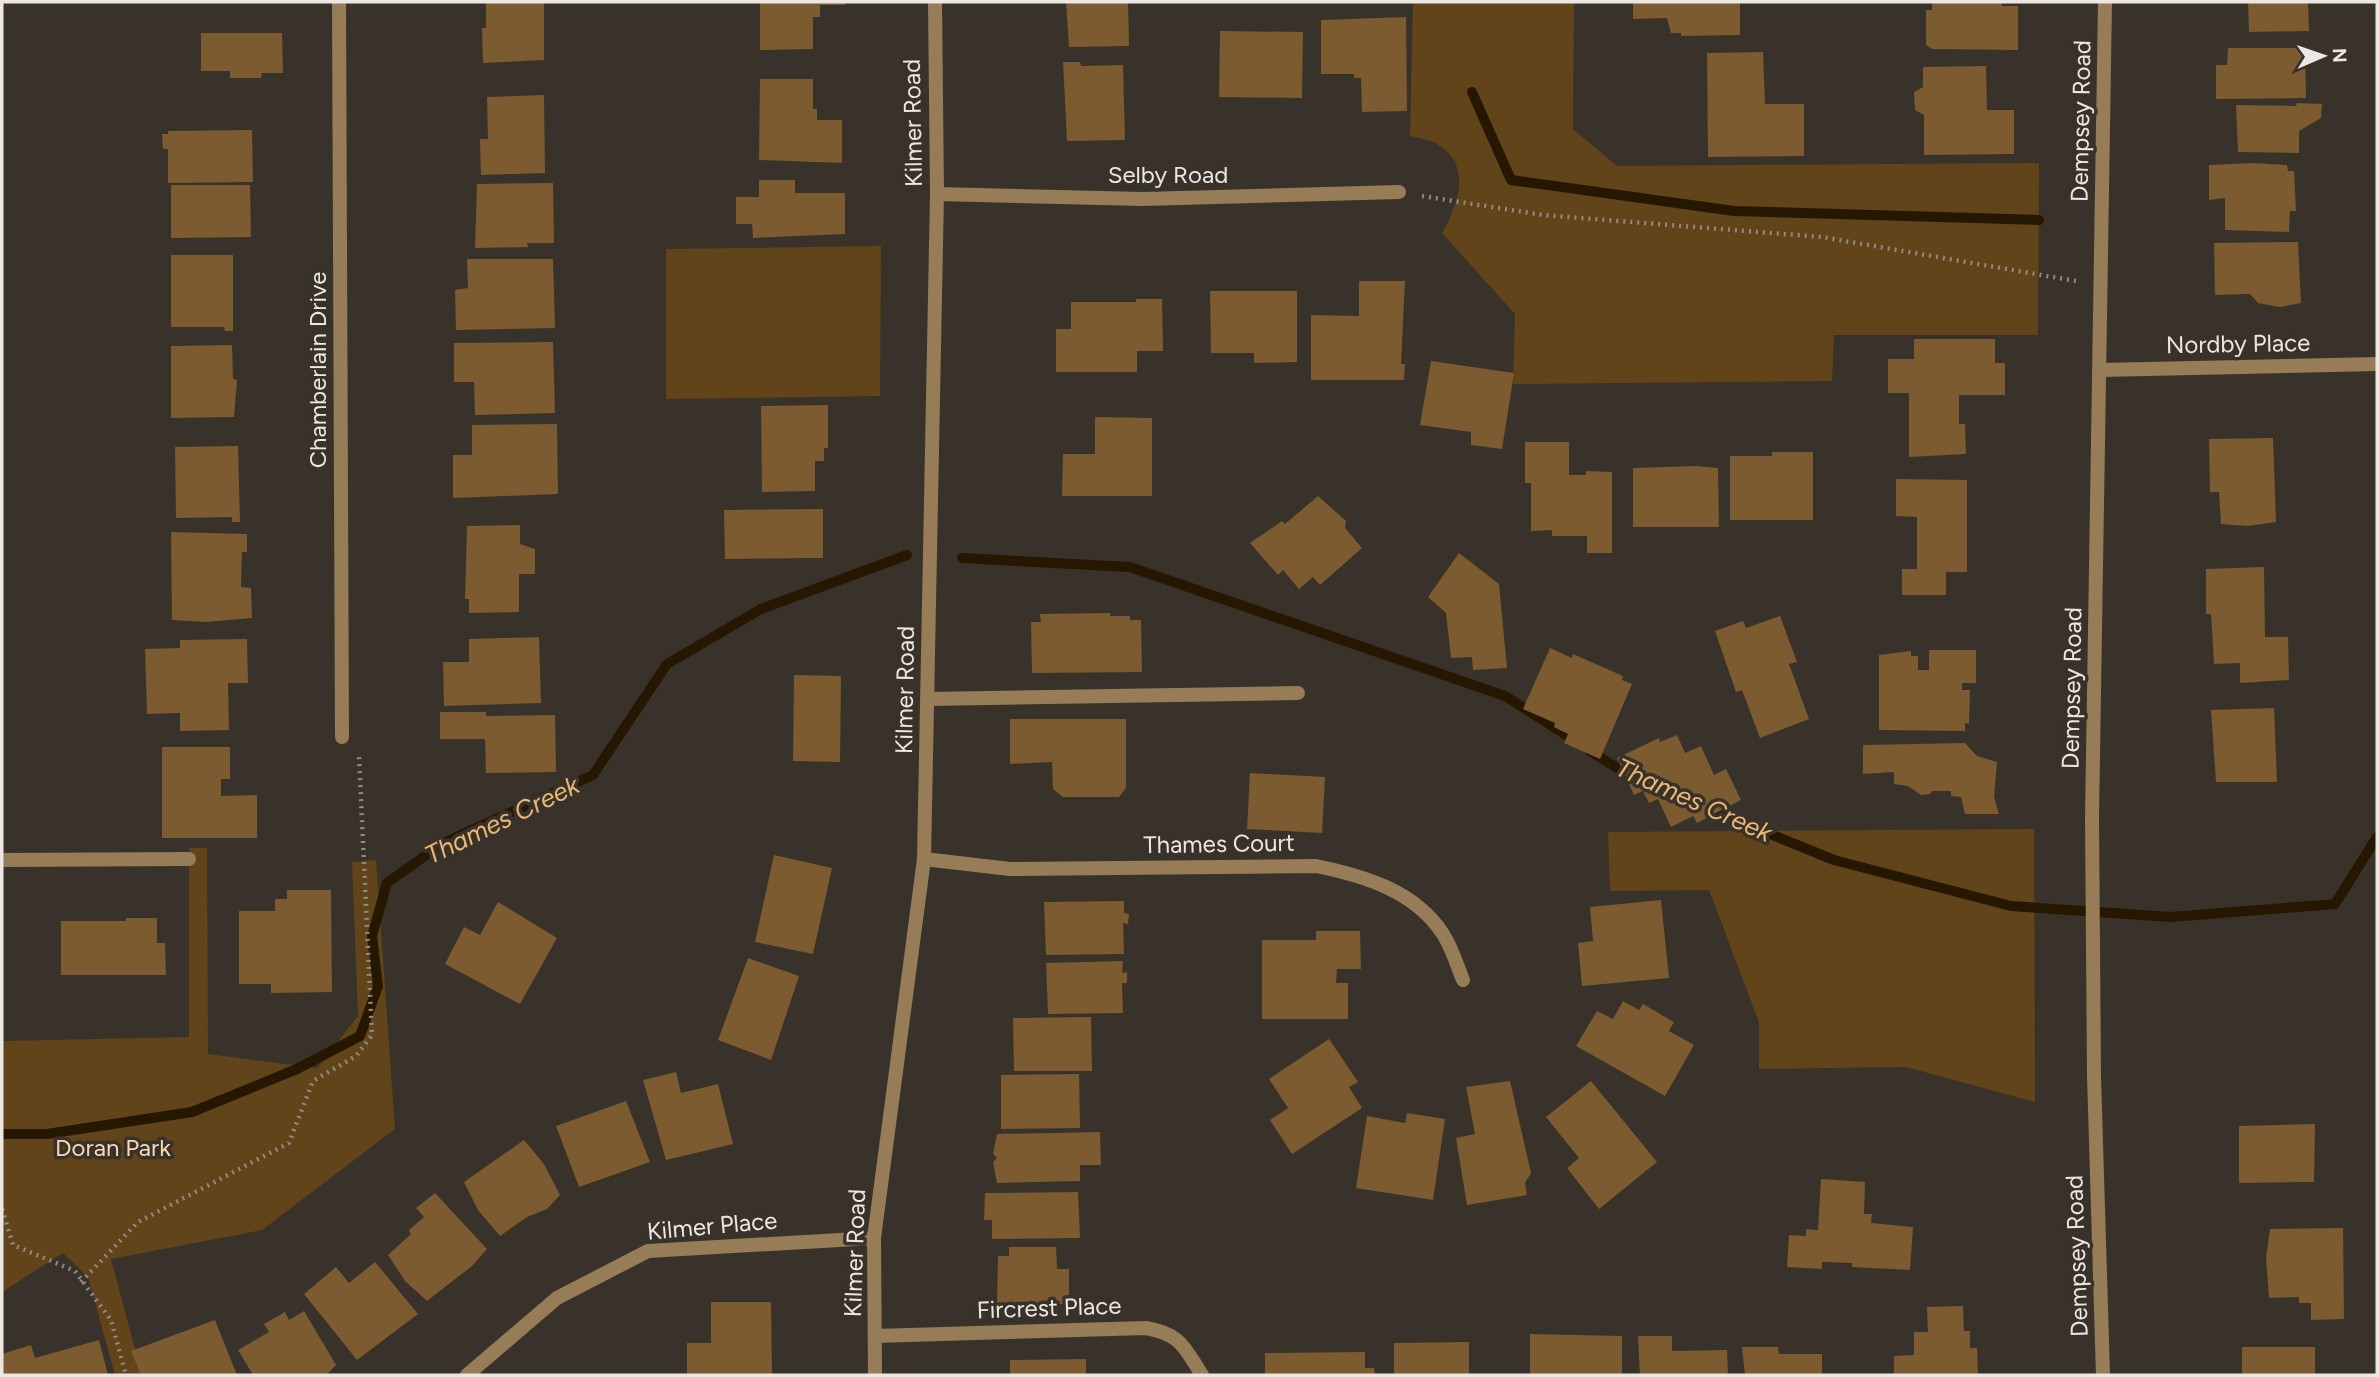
<svg xmlns="http://www.w3.org/2000/svg" width="2379" height="1377" viewBox="0 0 2379 1377" font-family="Figtree,sans-serif">
  <rect width="100%" height="100%" fill="#39322a"/>
  <!-- green -->
  <path fill="#614419" d="M1413 2H1574L1573 129 1617 166 2039 163 2038 335H1834L1832 381 1513 384 1515 314 1442 233C1458 205 1473 165 1437 144 1430 140 1419 138 1410 136Z
    M881 246 880 396 666 399V249Z
    M2034 829 2035 1102 1906 1067 1759 1069V1022L1709 890 1610 891 1608 832Z
    M189 848H207L208 1054 317 1068 358 1016 352 862 376 860 395 1129 262 1230 111 1259 142 1375H115L88 1277 63 1253 2 1292V1041L189 1037Z"/>
  <g fill="none" stroke-linecap="round" stroke-linejoin="round">
    <!-- stream -->
    <path stroke="#261701" stroke-width="10" d="M1472 92 1511 180 1734 211 2039 220
      M962 558 1130 567 1505 696 1577 742
      M1590 751 1633 778
      M1706 808 1834 860 2011 906 2171 917 2335 904 2377 837
      M2 1134H47L192 1112 297 1069 360 1036 378 986 372 936 387 883 443 843 593 775 667 664 761 609 907 555"/>
  </g>
  <!-- building -->
  <path fill="#7b5b2f" d="M486 2H544V60L483 63 482 28H486Z
    M760 2H845V5H820V17H813V49L760 50Z
    M1066 2H1128L1129 46 1069 47Z
    M1633 2H1740V35L1681 36V33H1671L1667 18 1633 19Z
    M1932 2H2002V6H2018V50L1932 49 1926 45V10H1932Z
    M2248 2H2308L2309 31 2249 32Z
    M1406 17 1407 111 1362 112 1361 78H1354V74H1321V20Z
    M1220 31 1303 32 1302 98 1219 97Z
    M201 33H282L283 73H262L261 78H230V71H201Z
    M2228 48H2305L2306 98 2216 99V65H2227Z
    M1763 52 1765 104H1804V156L1708 157 1707 53Z
    M1063 62H1080L1081 66 1123 65 1125 140 1067 141Z
    M1986 66 1987 110H2014V154L1924 155V115L1915 110 1914 92 1923 87V67Z
    M760 79H813V109H817V120H842V163L759 160Z
    M544 95 545 173 481 175 480 139H488L487 97Z
    M2297 103 2322 104 2321 118 2299 131V153L2238 152 2236 105 2296 106Z
    M252 130 253 182 168 183V149H163L162 134H168V131Z
    M2253 163 2287 165 2288 171H2294L2296 211H2290L2289 232 2225 230V198L2209 200V165Z
    M759 180H795V193H845V234L753 238 752 224H736V197H759Z
    M553 183 554 243H527L528 247 475 248 477 184Z
    M171 185H250L251 237 171 238Z
    M2298 242 2301 303 2280 307 2258 303 2250 294 2215 295 2214 243Z
    M171 255H233V331H225L224 327H171Z
    M467 259H553L555 328 456 330 455 290 468 288Z
    M1359 281H1405L1401 364H1405L1404 380H1311V315L1359 316Z
    M1210 291H1297V362L1254 363V353H1211Z
    M1136 299H1162L1163 351H1137V372H1056V329H1071V302H1136Z
    M1914 339H1995V363H2005V395H1959V424H1965L1966 454 1909 457V393H1888V359H1914Z
    M553 342 555 413 475 415 474 382H454V343Z
    M232 345 233 379 237 380 234 417 171 418V346Z
    M1431 361 1514 373 1502 449 1471 445V432L1420 425Z
    M828 405V448H824V461H815V491L762 492 761 406Z
    M1095 417 1152 418V496H1062L1063 454H1095Z
    M557 424 558 494 453 498V455H472V425Z
    M2273 438 2276 522 2248 526 2221 524 2219 492H2210L2209 439Z
    M1525 442H1569V475H1586V471L1612 472V553H1587V536H1552V530L1531 531V483H1525Z
    M238 446 240 522H232V517L176 518 175 447Z
    M1772 452H1813V520H1730V456H1772Z
    M1697 466 1718 468 1719 527H1633V468Z
    M1896 479 1967 480V572H1946V595H1902V569H1917V517L1896 516Z
    M1318 496 1346 521 1345 528 1362 548 1320 585 1313 577 1299 589 1283 570 1278 575 1250 543 1282 521 1285 524Z
    M823 509V558L725 559 724 510Z
    M520 525V544L535 549V574H519V612L469 613V599H465L467 526Z
    M171 532 247 534V552H242L241 587 251 588 252 618 206 622 172 620Z
    M1459 553 1499 584 1507 668 1473 670 1472 657 1451 658 1446 613 1428 597Z
    M2264 567 2265 637H2288L2289 680 2240 683V663L2214 664 2211 614H2206V569Z
    M1110 613V616H1130V620H1141L1142 672 1032 673 1031 622H1041L1040 614Z
    M1780 616 1797 662 1789 664 1809 719 1760 738 1742 690 1736 692 1715 631 1743 621 1746 628Z
    M539 637 541 703 444 706 443 662H469V639Z
    M247 639 248 683H228L229 730 180 731V713L147 714 145 649 180 648V640Z
    M1550 648 1572 658 1573 654 1623 676 1622 680 1632 684 1600 759 1564 743 1568 734 1554 727 1555 723 1523 709Z
    M1929 650H1976V683H1962V690H1970L1969 724 1965 723V731L1879 730V655L1911 651V656H1918V670H1929Z
    M794 675 841 676 840 762 793 761Z
    M2274 708 2277 782H2216L2211 710Z
    M440 712H486V716L555 715 556 772 486 773 485 739H440Z
    M1010 719H1126V788L1119 797H1063L1053 789 1052 762 1010 764Z
    M1677 735 1685 753 1701 746 1714 775 1726 769 1741 800 1697 823 1693 816 1671 827 1658 799 1649 803 1643 791 1634 795 1617 758 1659 738 1660 742Z
    M1965 743 1977 756 1997 762 1994 797 1999 814H1965L1961 797 1951 796V791H1932L1930 794 1921 795 1908 786 1894 784V772L1863 774V745Z
    M162 747H230V779H221V796L257 795V838H162Z
    M1250 773 1325 777 1322 833 1247 829Z
    M774 855 832 868 813 954 755 942Z
    M287 890H331L332 992 271 993V984H239V911H275V899H287Z
    M1661 900 1669 978 1582 986 1578 943 1593 941 1590 907Z
    M1124 901V913L1129 914 1128 924 1123 923 1124 954 1046 955 1044 902Z
    M498 902 557 938 520 1004 445 964 464 927 480 935Z
    M126 918H157V943H165L166 975H61V921H126Z
    M1316 931H1360L1361 969H1337L1336 983H1348V1019H1262V940H1316Z
    M748 958 799 976 771 1060 718 1040Z
    M1123 961 1122 973 1127 972V983H1122L1123 1013 1048 1014 1046 963Z
    M1623 1001 1639 1010 1643 1004 1674 1022 1669 1031 1694 1045 1665 1096 1576 1046 1597 1011 1613 1019Z
    M1091 1017 1092 1071H1014L1013 1018Z
    M1329 1039 1358 1082 1349 1087 1362 1108 1292 1154 1270 1120 1288 1108 1269 1079Z
    M676 1072 681 1093 718 1084 733 1144 666 1160 643 1080Z
    M1079 1074 1080 1128 1001 1129V1075Z
    M1510 1081 1531 1173 1525 1183 1527 1195 1467 1205 1456 1138 1475 1134 1466 1087Z
    M1591 1081 1657 1162 1599 1209 1567 1168 1579 1158 1546 1117Z
    M626 1101 650 1162 579 1187 556 1126Z
    M1407 1113 1445 1119 1433 1200 1356 1188 1367 1116 1405 1123Z
    M2315 1124 2314 1182 2239 1183V1126Z
    M1100 1132 1101 1165H1080V1181L997 1183 993 1162 997 1158 993 1154 997 1134Z
    M524 1140 544 1164 560 1195 547 1209 527 1217 500 1236 478 1210 464 1182Z
    M1821 1179 1865 1182 1864 1214H1872L1871 1223 1913 1227 1910 1270 1852 1267V1263L1822 1262V1269L1787 1267 1789 1235 1806 1236V1229L1818 1230Z
    M1078 1192 1080 1238 992 1239V1220H984L985 1193Z
    M435 1193 487 1249 472 1266 427 1301 405 1281 388 1255 411 1234 409 1230 424 1217 416 1208Z
    M2343 1228 2344 1319 2311 1320V1303H2299V1297L2269 1298 2266 1258 2270 1229Z
    M1009 1247H1056L1057 1269H1069V1304H997L998 1256H1009Z
    M375 1262 418 1314 357 1360 304 1294 336 1267 349 1283Z
    M711 1302H771L772 1375H687V1343H711Z
    M1963 1306 1964 1331H1970V1348H1977L1978 1375H1894V1356L1914 1355V1332H1928L1927 1307Z
    M304 1311 336 1365 326 1375H253L238 1350 269 1332 264 1324 285 1312 289 1320Z
    M215 1320 237 1375H141L131 1351Z
    M1530 1334 1622 1336V1375H1530Z
    M1638 1336H1672V1351L1727 1350 1728 1375H1640Z
    M99 1340 108 1375H2V1354L31 1345 35 1358Z
    M1469 1342V1375H1394V1343Z
    M1742 1347H1778L1779 1354H1822V1375H1745Z
    M2242 1347H2315V1375H2242Z
    M1365 1352V1368H1374L1375 1375H1265V1353Z
    M1086 1359V1375H1010V1360Z"/>
  <g fill="none" stroke-linecap="round" stroke-linejoin="round">
    <!-- path -->
    <path stroke="#908a83" stroke-width="4.5" stroke-dasharray="2 5" stroke-linecap="butt" d="M1422 196 1543 215 1822 237 2076 281
      M2 1209 13 1245 75 1271 111 1320 126 1375
      M81 1282 138 1222 289 1143 313 1081 356 1056 372 1035 359 756"/>
    <!-- service -->
    <path stroke="#977c58" stroke-width="14" d="M928 699 1298 693
      M2 860 189 859"/>
    <!-- minor -->
    <path stroke="#977c58" stroke-width="14" d="M339 2 342 737
      M937 194 1143 199 1399 192
      M2099 370 2377 364
      M924 859 1010 869 1316 866C1365 876 1415 891 1443 934 1452 948 1457 965 1463 980
      M875 1336 1146 1328C1181 1334 1184 1347 1202 1375
      M467 1375 557 1298 648 1251 874 1238
      M875 1375 874 1238 924 859 937 194 935 2"/>
    <!-- tertiary -->
    <path stroke="#977c58" stroke-width="14" d="M2103 1375 2094 1076 2092 818 2105 2"/>
  </g>
  <g text-anchor="middle" stroke-width="7" stroke-linejoin="round" paint-order="stroke">
    <!-- street labels -->
    <g font-size="24" fill="#ece7e2" stroke="#39322a">
      <text transform="translate(2081 121) rotate(-89)" y="8">Dempsey Road</text>
      <text transform="translate(913 123) rotate(-91)" y="8">Kilmer Road</text>
      <text x="1168" y="183">Selby Road</text>
      <text transform="translate(2238 344) rotate(-1)" y="8">Nordby Place</text>
      <text transform="translate(318 370) rotate(-90)" y="8">Chamberlain Drive</text>
      <text transform="translate(2072 688) rotate(-89)" y="8">Dempsey Road</text>
      <text transform="translate(905 690) rotate(-89)" y="8">Kilmer Road</text>
      <text transform="translate(1219 844) rotate(-1)" y="8">Thames Court</text>
      <text transform="translate(712 1226) rotate(-5)" y="8">Kilmer Place</text>
      <text transform="translate(855 1253) rotate(-88)" y="8">Kilmer Road</text>
      <text transform="translate(2077 1256) rotate(-92)" y="8">Dempsey Road</text>
      <text transform="translate(1049 1308) rotate(-2)" y="8">Fircrest Place</text>
    </g>
    <!-- park labels -->
    <g font-size="24" fill="#f9dab2" stroke="#39322a">
      <text x="113" y="1156">Doran Park</text>
    </g>
    <!-- water labels -->
    <g font-size="26" font-style="italic" fill="#eab874" stroke="#39322a">
      <text transform="translate(1694 800) rotate(24)" y="9">Thames Creek</text>
      <text transform="translate(502 820) rotate(-26)" y="9">Thames Creek</text>
    </g>
  </g>
  <!-- border -->
  <rect width="2379" height="1377" fill="none" stroke="#ece7e2" stroke-width="7"/>
  <!-- north arrow -->
  <g transform="translate(2323 56) rotate(88)" stroke="#39322a" stroke-width="5" paint-order="stroke">
  <path d="M0-5L12 26L0 18L-12 26Z" fill="#ece7e2"/>
  <text y="-10" font-size="19" font-weight="bold" text-anchor="middle" fill="#ece7e2">N</text>
  </g>
</svg>
